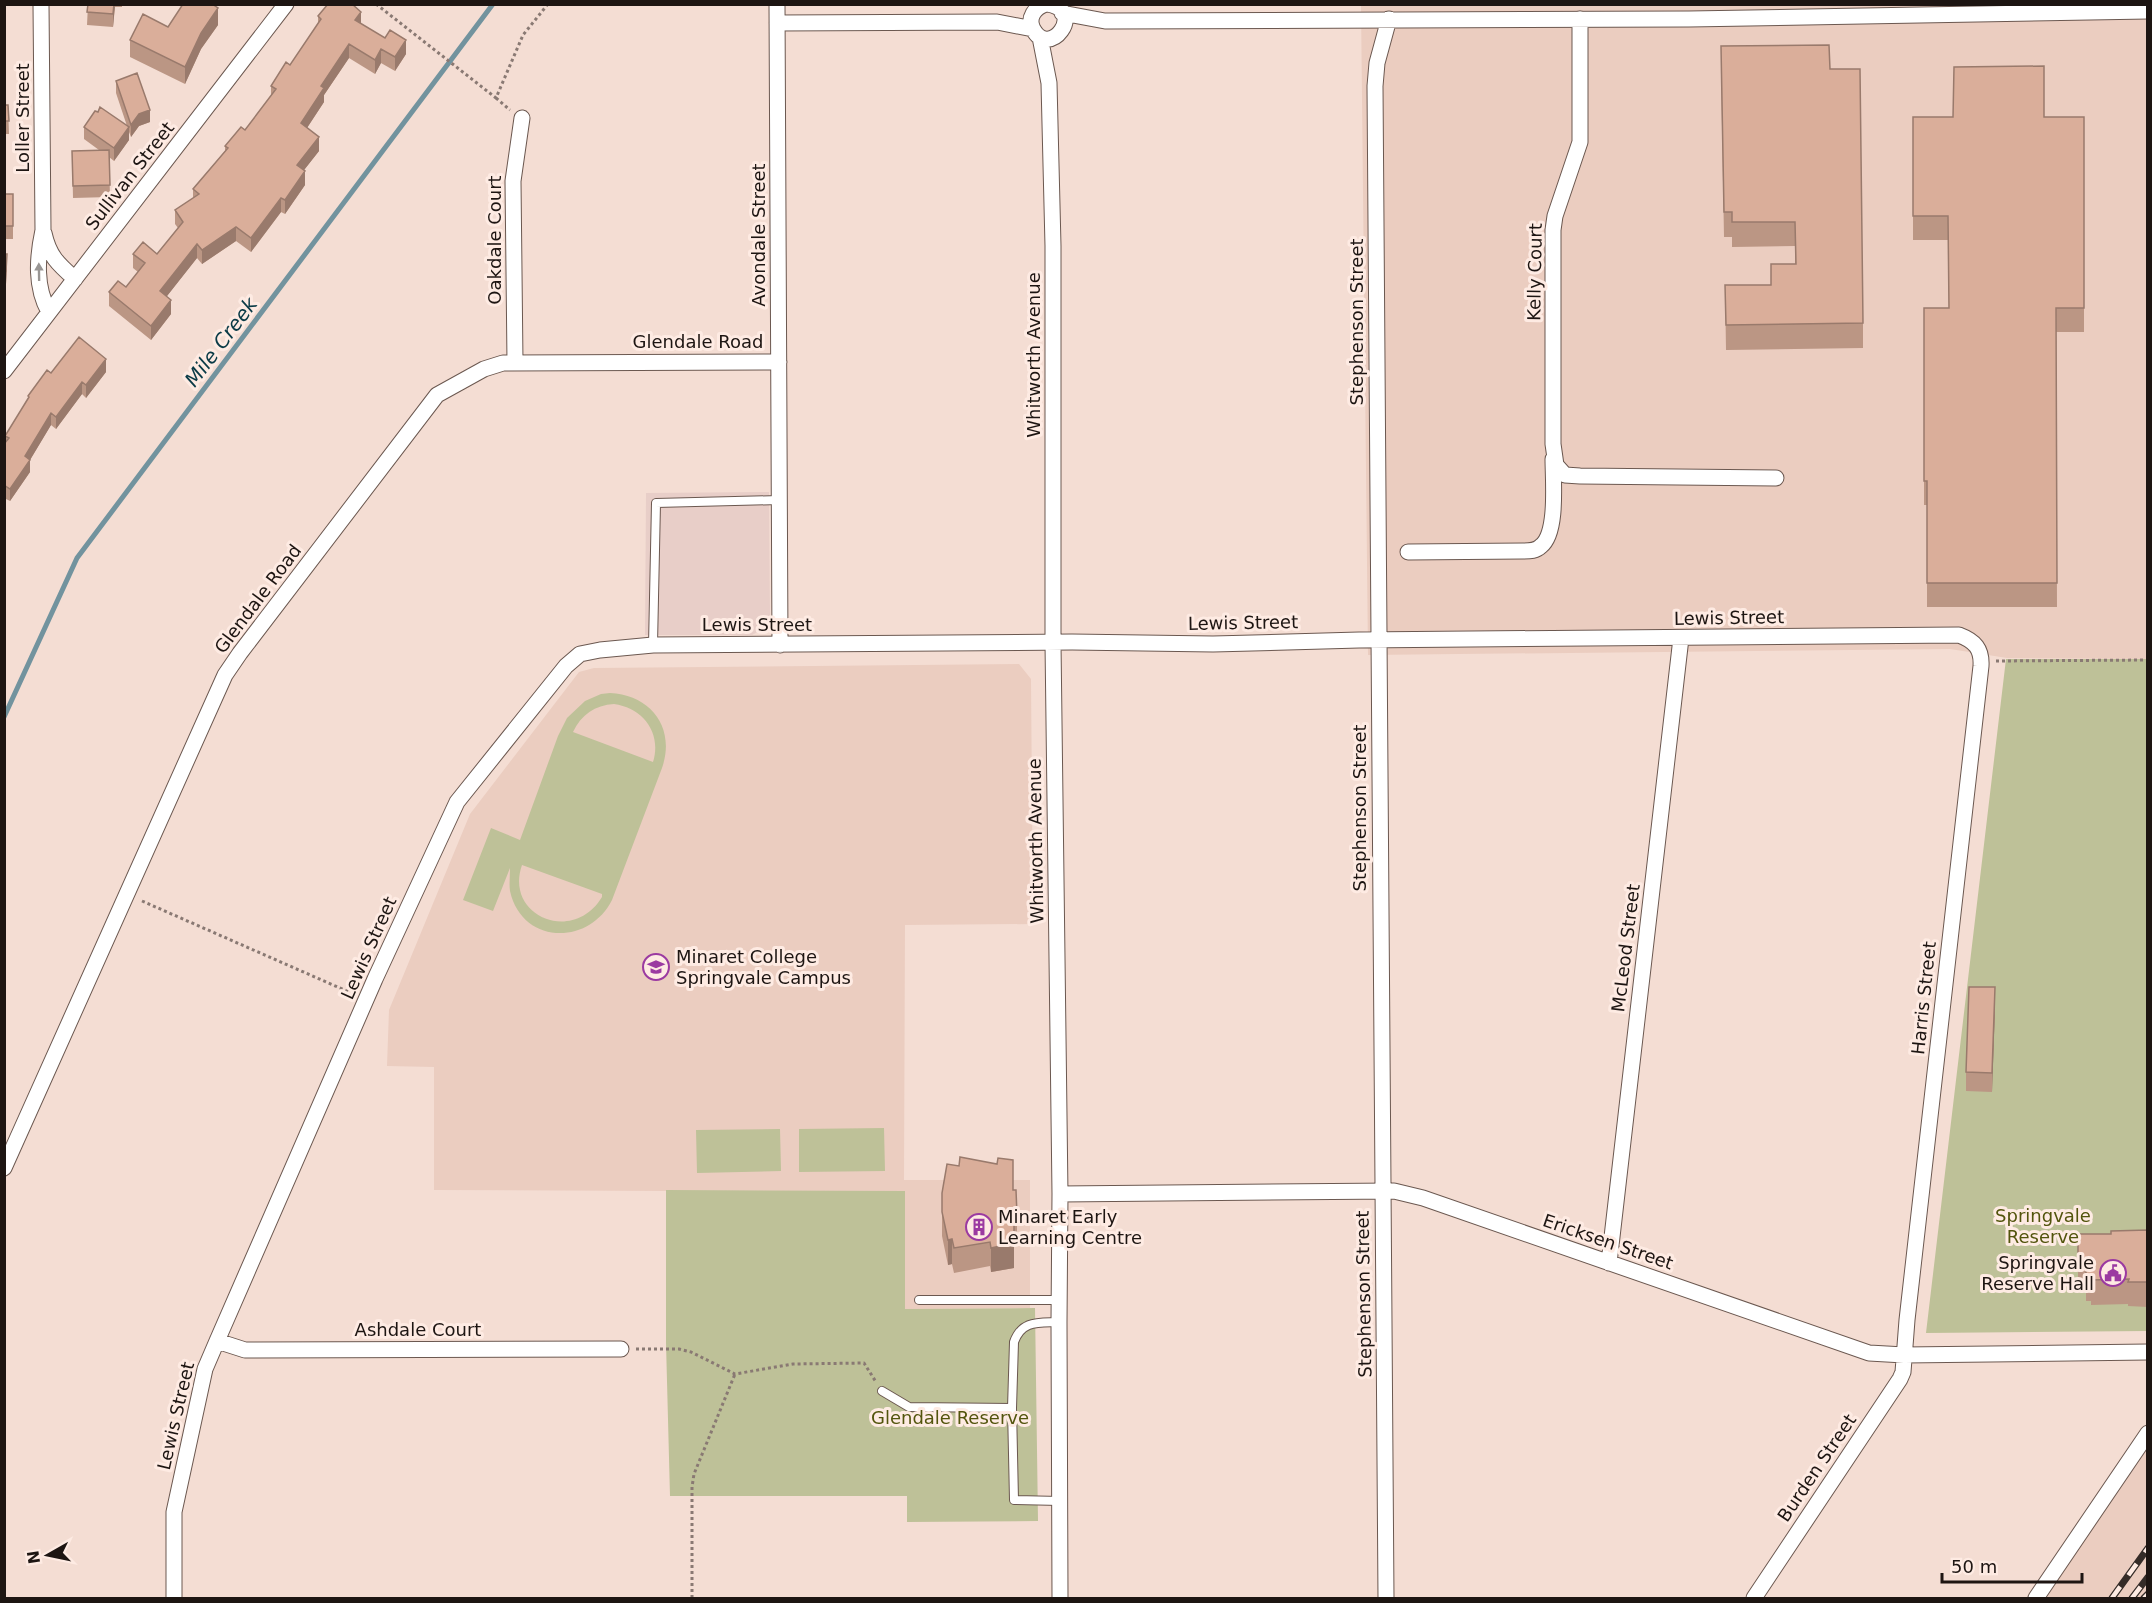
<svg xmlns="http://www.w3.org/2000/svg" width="2152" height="1603" viewBox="0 0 2152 1603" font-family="'DejaVu Sans',sans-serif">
  <rect width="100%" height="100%" fill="#f4ddd3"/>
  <!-- commercial -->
  <path fill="#e8cec8" d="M769 492 770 615 765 628 752 635H645L646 493Z"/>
  <!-- built -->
  <path fill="#ebcdc0" d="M1452 4 2147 5V659L2007 658 1950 649 1368 655 1361 6Z
    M1019 664 1031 679 1033 924 905 925 904 1180H1030V1308L905 1309 666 1343V1191L434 1190V1067L387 1066 389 1010 470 814 579 672 594 668Z
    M2147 1442V1598H2030Z"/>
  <!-- green -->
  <path fill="#bec198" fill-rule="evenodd" d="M2006 659H2147V1331L1926 1333Z
    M610 693C651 695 676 728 662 768L612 900C589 946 522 945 510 891 509 884 510 876 510 868L493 911 463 900 491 828 520 840 558 736 567 718 585 701 601 694ZM614 704C643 708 662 733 653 762L573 732C581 715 595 705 614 704ZM522 865 602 894V897C573 945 504 916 522 865Z
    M884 1128 885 1171 799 1172V1129Z
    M780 1129 781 1171 697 1173 696 1130Z
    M666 1190 905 1191V1309L1035 1308 1038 1521 907 1522V1496H670L666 1343Z"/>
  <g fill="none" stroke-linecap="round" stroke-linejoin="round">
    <!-- stream -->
    <path stroke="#72939e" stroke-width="5" d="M4 717 77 558 493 4"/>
    <defs>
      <path id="lane" d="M653 645 656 503 779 500
        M919 1300H1059
        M1059 1322C1038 1323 1022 1320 1014 1342L1012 1408 1014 1500 1060 1501
        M882 1391 909 1407 1012 1408"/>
      <path id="street" d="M41 4 43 230C37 258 35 287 49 312
        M777 4 780 645
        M1046 4C1035 7 1027 18 1033 29 1049 60 1087 11 1048 4
        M1062 13 1105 21 1689 19 2148 11
        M1580 19V142L1555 216 1553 230V444L1556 465 1565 475 1580 476 1776 478
        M777 23 997 22 1033 29
        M1040 37 1049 83 1053 246V643L1060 1194 1059 1322 1060 1598
        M44 233C49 256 58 264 75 279
        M515 362 513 181 522 118
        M4 371 286 4
        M1408 552 1523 551C1530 551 1536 551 1541 546 1558 533 1553 480 1553 459
        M4 1168 225 675 240 653 437 395 484 369 503 363 779 362
        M1060 1194 1394 1191 1423 1198 1869 1353 1904 1355 2148 1352
        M1609 1263 1681 638
        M217 1341 245 1350 621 1349
        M174 1598V1512L205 1369 217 1341 375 979 457 802 566 666 580 654 600 650 653 645 1072 642 1213 644 1359 640 1959 635C1975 641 1982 649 1981 666L1907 1320 1903 1372 1900 1379 1754 1598
        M1386 1598 1375 86 1377 63 1389 19
        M2036 1598 2148 1433"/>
    </defs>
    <!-- lane casing -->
    <use href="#lane" stroke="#6b5850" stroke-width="10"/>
    <!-- street casing -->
    <use href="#street" stroke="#6b5850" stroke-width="17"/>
    <!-- path -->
    <path stroke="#897973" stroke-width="3" stroke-dasharray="3 3" stroke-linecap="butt" d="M376 4 496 98 523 35 548 4
      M496 98 510 110
      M1996 661 2148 660
      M142 901 349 992
      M636 1349H679L691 1352 735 1374 793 1364 864 1363 876 1382
      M692 1598V1487L694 1474 735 1374"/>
    <!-- lane -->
    <use href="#lane" stroke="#fff" stroke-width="8"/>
    <!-- street -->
    <use href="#street" stroke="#fff" stroke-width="15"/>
    <defs>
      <path id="rail" d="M2112 1598 2148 1548
        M2132 1598 2148 1577
        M2144 1598 2148 1594"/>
    </defs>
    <!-- rail casing -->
    <use href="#rail" stroke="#352c28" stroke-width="7"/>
    <!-- rail -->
    <use href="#rail" stroke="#feebe3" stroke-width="4.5" stroke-dasharray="14" stroke-linecap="butt"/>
  </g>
  <!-- wall -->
  <path fill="#bb9684" d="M88 4H122V7H115L113 27 87 25Z
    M318 16 361 24 406 54 395 71 381 63 375 74 349 58 324 95V102L307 128 319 151 304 170 305 185 285 214 281 212 251 252 236 241 202 264 197 258 166 297 171 314 151 340 109 306V292L126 287 138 272 133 268V254H157L178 228 175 224V210L193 198V189L225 151V146L245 130 271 96V86L290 65 318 24Z
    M218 25 201 49 185 84 130 57V40L168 27Z
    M1830 69 1863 323V348L1726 350 1725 285H1771L1795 264V246L1732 247V237H1724L1721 71Z
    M116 81 150 122 139 126 131 137 129 132V140L114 161 109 157 110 197 73 198 72 151 99 150 84 139V127L127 126 116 93Z
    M4 105H8L9 134H4Z
    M1913 117H2084V332H2056L2057 607H1927V505H1924V308H1949L1948 240H1913Z
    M4 194H13V239H4Z
    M4 254 7 267 6 284H4Z
    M106 372 86 398 82 394 56 429 51 425 30 460V472L10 501 4 498 5 436 28 399V396L51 373Z
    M1995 1006 1992 1092 1966 1091V1072Z
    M1013 1190 1017 1215V1239H1014V1268L991 1272 990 1266 954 1273 952 1264 948 1265 942 1236V1193Z
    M2148 1230V1307L2128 1306V1304L2091 1305V1301H2086V1283L2078 1282V1234H2111Z"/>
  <!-- shaded-wall -->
  <path fill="#997a6c" d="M114 4H115L113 27V14Z
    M218 8V25L201 49 185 84V67L201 33Z
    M361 12V26L355 20Z
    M406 40V54L395 71V57Z
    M349 44V58L324 95V102L301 137V123L321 86Z
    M381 49V63L375 74V60Z
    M150 110V122L139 126 131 137V125L139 114Z
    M129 127V140L114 161V148Z
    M319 137V151L297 179V165Z
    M305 171V185L285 214V200Z
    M281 198V212L251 252V238Z
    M236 227V241L202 264V250Z
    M197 244V258L160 305V291Z
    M7 254V267L6 284V271Z
    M171 300V314L151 340V326Z
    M106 359V372L86 398V385Z
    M82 382V394L56 429V417Z
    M51 413V425L30 460V472L10 501V489L25 456Z
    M1995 987V1006L1992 1092V1073Z
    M952 1239V1264L948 1265V1240Z
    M1014 1243V1268L991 1272V1248Z"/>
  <!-- building -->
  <path fill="#daae9a" stroke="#997a6c" stroke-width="1.5" d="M88 4H114L113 14 87 12Z
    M183 4H212L218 8 201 33 185 67 130 40 143 14 168 27Z
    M328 4H352L361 12 355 20 385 38 390 30 406 40 395 57 381 49 375 60 349 44 321 86 324 88 301 123 319 137 297 165 305 171 285 200 281 198 251 238 236 227 202 250 197 244 160 291 171 300 151 326 109 292 118 281 126 287 145 263 133 254 143 242 157 254 183 222 175 210 199 194 193 189 228 148 225 146 241 127 245 130 276 89 271 86 286 62 290 65 321 19 318 16Z
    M1829 45 1830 69H1860L1863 323 1726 325 1725 285H1771V264H1796L1795 222H1732V212H1724L1721 46Z
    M2044 66V117H2084V308H2056L2057 583H1927V481H1924V308H1949L1948 216H1913V117H1953L1954 67Z
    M137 73 150 110 139 114 131 125 116 81Z
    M4 105H8L9 121H4Z
    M100 107 129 127 114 148 84 127 95 111 98 112Z
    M109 150 110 185 73 186 72 151Z
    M4 194H13V226H4Z
    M4 254H7L6 271H4Z
    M79 337 106 359 86 385 82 382 56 417 51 413 25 456 30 460 10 489 4 485V444L9 438 5 436 29 397 28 396 47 370 51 373Z
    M1969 987H1995L1992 1073 1966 1072Z
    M960 1157 997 1164 998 1158 1013 1160V1190H1016L1017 1215 1014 1214V1243L991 1248 990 1242 954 1248 952 1239 948 1240 942 1212V1193L947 1164 959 1166Z
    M2148 1230V1282H2128L2129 1279 2091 1280 2092 1276 2086 1277V1258H2078V1234H2111V1231Z"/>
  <!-- one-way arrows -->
  <defs><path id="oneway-solid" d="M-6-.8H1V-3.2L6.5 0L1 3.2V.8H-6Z" transform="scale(1.5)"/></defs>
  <use fill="#999694" href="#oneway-solid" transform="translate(39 272) rotate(-91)"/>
  <!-- icons -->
  <defs>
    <symbol id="school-ring" viewBox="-11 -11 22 22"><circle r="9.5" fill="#feebe3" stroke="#9b3aa1" stroke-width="1.5"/><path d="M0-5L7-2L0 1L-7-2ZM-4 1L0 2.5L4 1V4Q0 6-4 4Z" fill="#9b3aa1"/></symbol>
    <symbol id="building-ring" viewBox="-11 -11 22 22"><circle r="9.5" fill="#feebe3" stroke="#9b3aa1" stroke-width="1.5"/><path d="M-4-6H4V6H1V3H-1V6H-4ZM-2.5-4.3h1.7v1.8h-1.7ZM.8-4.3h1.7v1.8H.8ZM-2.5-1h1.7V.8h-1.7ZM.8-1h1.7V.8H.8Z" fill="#9b3aa1"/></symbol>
    <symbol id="civic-ring" viewBox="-11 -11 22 22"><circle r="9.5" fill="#feebe3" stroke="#9b3aa1" stroke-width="1.5"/><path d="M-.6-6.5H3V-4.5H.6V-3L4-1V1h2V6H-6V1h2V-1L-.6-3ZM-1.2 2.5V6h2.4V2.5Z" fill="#9b3aa1"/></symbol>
  </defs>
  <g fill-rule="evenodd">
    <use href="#school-ring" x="641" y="952" width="30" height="30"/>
    <use href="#building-ring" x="964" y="1212" width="30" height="30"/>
    <use href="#civic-ring" x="2098" y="1258" width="30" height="30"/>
  </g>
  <g text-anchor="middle" stroke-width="6" stroke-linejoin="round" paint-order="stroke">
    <!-- street labels -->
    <g font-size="18" fill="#1d1512" stroke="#feebe3">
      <text transform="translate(23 118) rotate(-90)" y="6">Loller Street</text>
      <text transform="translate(130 176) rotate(-52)" y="6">Sullivan Street</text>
      <text transform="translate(759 235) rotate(-90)" y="6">Avondale Street</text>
      <text transform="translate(495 240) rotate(-90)" y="6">Oakdale Court</text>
      <text transform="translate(1535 272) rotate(-89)" y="6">Kelly Court</text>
      <text transform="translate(1357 322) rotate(-90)" y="6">Stephenson Street</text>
      <text x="698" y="348">Glendale Road</text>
      <text transform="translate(1034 355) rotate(-90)" y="6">Whitworth Avenue</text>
      <text transform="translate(258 599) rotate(-53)" y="6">Glendale Road</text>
      <text transform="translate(1729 618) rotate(-1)" y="6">Lewis Street</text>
      <text transform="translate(1243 623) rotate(-1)" y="6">Lewis Street</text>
      <text x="757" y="631">Lewis Street</text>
      <text transform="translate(1360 808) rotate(-90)" y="6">Stephenson Street</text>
      <text transform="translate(1036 841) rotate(-91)" y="6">Whitworth Avenue</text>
      <text transform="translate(369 948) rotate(-66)" y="6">Lewis Street</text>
      <text transform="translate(1626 948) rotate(-83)" y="6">McLeod Street</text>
      <text transform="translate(1924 998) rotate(-84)" y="6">Harris Street</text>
      <text transform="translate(1608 1242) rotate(19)" y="6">Ericksen Street</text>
      <text transform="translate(1364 1294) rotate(-91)" y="6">Stephenson Street</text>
      <text x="418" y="1336">Ashdale Court</text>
      <text transform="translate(176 1416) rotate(-77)" y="6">Lewis Street</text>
      <text transform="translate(1817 1468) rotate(-56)" y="6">Burden Street</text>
    </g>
    <!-- poi labels -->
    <g font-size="18" fill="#1d1512" stroke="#feebe3" text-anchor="start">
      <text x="676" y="963">Minaret College<tspan x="676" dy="21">Springvale Campus</tspan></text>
      <text x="998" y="1223">Minaret Early<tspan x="998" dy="21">Learning Centre</tspan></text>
      <text x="2094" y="1269" text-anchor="end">Springvale<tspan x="2094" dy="21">Reserve Hall</tspan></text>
    </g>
    <!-- park labels -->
    <g font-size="18" fill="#52540c" stroke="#feebe3">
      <text x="2043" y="1222">Springvale<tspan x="2043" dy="21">Reserve</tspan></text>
      <text x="950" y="1424">Glendale Reserve</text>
    </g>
    <!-- water labels -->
    <g font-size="20" font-style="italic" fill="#0a3a46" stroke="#feebe3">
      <text transform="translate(221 342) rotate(-53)" y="7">Mile Creek</text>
    </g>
  </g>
  <!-- border -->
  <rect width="2152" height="1603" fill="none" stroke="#1d1512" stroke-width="12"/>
  <!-- north arrow -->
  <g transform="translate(48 1555) rotate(261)" stroke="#feebe3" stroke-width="4.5" paint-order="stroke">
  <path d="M0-4.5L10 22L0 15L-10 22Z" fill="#1d1512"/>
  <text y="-9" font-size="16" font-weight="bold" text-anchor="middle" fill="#1d1512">N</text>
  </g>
  <!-- scale -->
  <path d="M1942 1573v9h140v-9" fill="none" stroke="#1d1512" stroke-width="3"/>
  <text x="1951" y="1573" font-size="18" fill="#1d1512" stroke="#feebe3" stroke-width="4.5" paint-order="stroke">50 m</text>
</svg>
